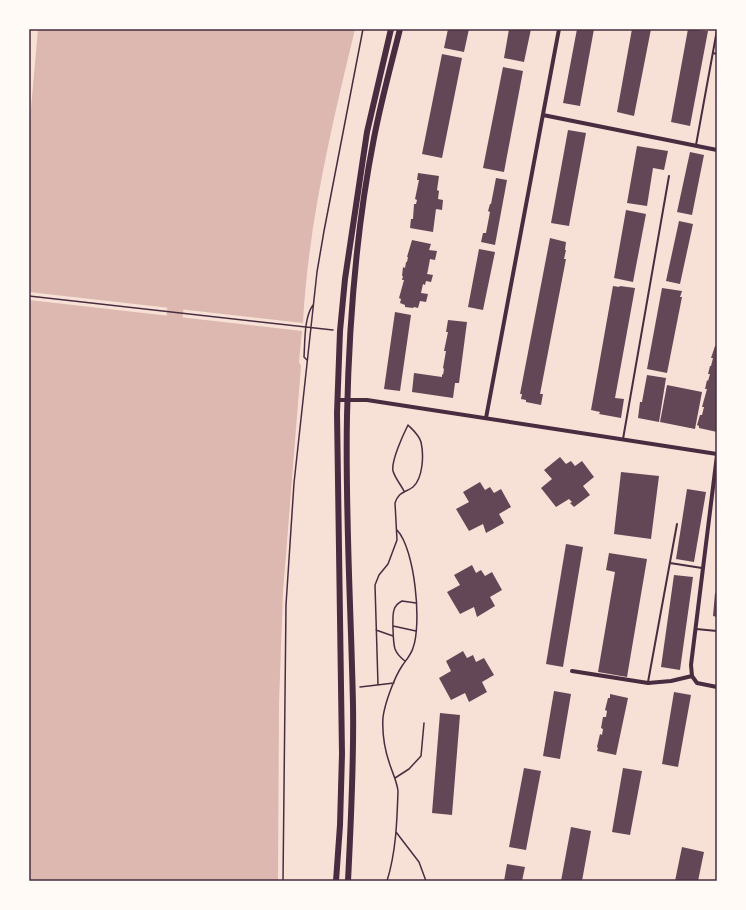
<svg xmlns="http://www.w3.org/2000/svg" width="746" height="910" viewBox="0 0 746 910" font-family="'IBM Plex Sans',sans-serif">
  <rect width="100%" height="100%" fill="#f7e1d7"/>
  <!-- water -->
  <path fill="#dcb8b0" d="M38 29H355C332 125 308 224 303 323L29 292V131Z
    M29 300 302 331 299 362 301 366 283 592 279 703 278 881H29Z"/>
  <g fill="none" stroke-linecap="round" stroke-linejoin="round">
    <!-- river -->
    <path stroke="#dcb8b0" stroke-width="16" d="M173 339 177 286"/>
  </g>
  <!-- building -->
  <path fill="#644757" d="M448 29H469L464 52 444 48Z
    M509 29H531L524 62 504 58Z
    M577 29H594L580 106 563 103Z
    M632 29H651L634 116 617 112Z
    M688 29 708 31 690 126 671 122Z
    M442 54 462 58 442 158 422 154Z
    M503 67 523 71 504 172 483 168Z
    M568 130 586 133 569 226 551 223Z
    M637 146 668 151 664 170 653 168 647 206 627 203Z
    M690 152 704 155 692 215 677 212Z
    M418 173 439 176 437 190 439 191 438 199 443 200 442 210 436 209 433 232 410 228 411 219H413L414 204H416L417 200 415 199 419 180H417Z
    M496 178 507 180 495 245 481 242 483 233H486L490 212 488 211 490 204H491Z
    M626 210 646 214 633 282 614 278Z
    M679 221 693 224 680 284 666 281Z
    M550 238 566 242 565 250H566L564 259H566L540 394H543L541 405 526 402V400L521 399 522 394H520Z
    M412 240 431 244 429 250 437 251 435 260 430 259 428 270 427 274 433 275 431 282 426 281 425 285 423 284 421 293 428 294 426 302 420 301 418 308 414 307 413 308 405 307V305L400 303 401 299 399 298 404 280H402L403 276H402L403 267 405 268 406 262H407L408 257H407Z
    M479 249 495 252 483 310 468 307Z
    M613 286 619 287 620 286 635 288 615 398 624 399 621 418 599 414 600 412 591 410Z
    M662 288 682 291 680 297H682L667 373 647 369Z
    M395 312 411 315 400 391 384 389Z
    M448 320 467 322 459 383H455L453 398 412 392 414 373 442 377V374L443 375 444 369 443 368 446 351H444L448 332H446Z
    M715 346H717V432L699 428V426L697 425 700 415H702L704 407H702L707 389H705L707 380 708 381 710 374H708L710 366H711L713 358H711Z
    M647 375 666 378 659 422 638 418 640 402H642Z
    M667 385 702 392 695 429 660 422Z
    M560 457 566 464 571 461 575 466 582 461 594 477 583 486 590 495 574 507 570 503 572 502 569 499 556 507 541 488 552 479 544 470Z
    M621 472 659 476 651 539 614 534Z
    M480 482 485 490 490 487 494 493 501 489 511 507 499 514 504 523 486 533 483 524 469 531 456 509 469 502 463 492Z
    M687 489 706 492 694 562 676 559Z
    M566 544 583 547 563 667 546 664Z
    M609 553 647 559 627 677 598 672 615 572 606 570Z
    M472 565 476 573 481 570 485 576 492 572 502 590 490 597 495 606 477 617 474 607 460 614 447 592 460 585 454 575Z
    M674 575 693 577 680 670 661 667Z
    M715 593H717V617L713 616Z
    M463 651 467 658 473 655 476 662 484 658 494 675 482 682 487 692 469 702 465 693 451 700 439 678 451 671 446 661Z
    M554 691 571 694 560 759 543 756Z
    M674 692 691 695 678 767 662 764Z
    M610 694 628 698 616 755 597 751 598 748 597 747 600 734 602 735 603 729 601 728 603 717H606L607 711 605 710 608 698H610Z
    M440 713 460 715 452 815 432 813Z
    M524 768 541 771 526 850 509 847Z
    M623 768 642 771 630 835 612 832Z
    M571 827 591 831 582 881H561Z
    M682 847 704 852 698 881H675Z
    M507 864 525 867 522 881H504Z"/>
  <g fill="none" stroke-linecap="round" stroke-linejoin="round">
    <!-- path -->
    <path stroke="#4a2c40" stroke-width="1.5" d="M29 296 333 330
      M307 360 304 357C305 342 304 317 313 305
      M393 626 416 631
      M376 630 393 636
      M405 661C401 658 397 654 395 649 393 643 392 615 394 610 395 606 398 603 402 601L416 603
      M378 685 375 585 379 575 388 564 397 540 395 503C399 491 405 493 413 487 423 478 424 455 421 442 419 435 413 430 408 425 403 435 391 461 393 471 395 478 401 485 404 491
      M360 687 394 683
      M395 778 409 769 421 756 424 723
      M396 832 419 862 426 881
      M283 881 286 605 294 483 317 272 324 231 363 29
      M387 881C396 852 397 822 398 791 397 782 393 774 390 765 385 751 382 733 383 717 385 703 394 678 402 666 406 660 411 655 413 648 422 624 415 549 397 530"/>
    <!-- service -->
    <path stroke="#4a2c40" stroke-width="2" d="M713 53 717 54
      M696 145 717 30
      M623 439 669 176
      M670 563 702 568
      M696 629 717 631
      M648 682 677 524"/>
    <!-- minor -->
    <path stroke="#4a2c40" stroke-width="4" d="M543 115 717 150
      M338 400H367L717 454
      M486 418 559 29
      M572 671 648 683 671 681 692 676 697 683 717 687
      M692 676 691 665 717 455"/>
    <!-- secondary -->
    <path stroke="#4a2c40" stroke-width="6" d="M336 881 340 825 342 754 337 413 340 331 345 279 367 132 391 29
      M348 881C351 822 354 763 353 705 351 608 345 512 347 416 349 323 356 229 374 138 381 101 391 65 400 29"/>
  </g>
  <!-- border -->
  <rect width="746" height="910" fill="none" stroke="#fffaf5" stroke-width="60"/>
  <rect x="30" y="30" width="686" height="850" fill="none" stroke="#4a2c40" stroke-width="1.5"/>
</svg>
